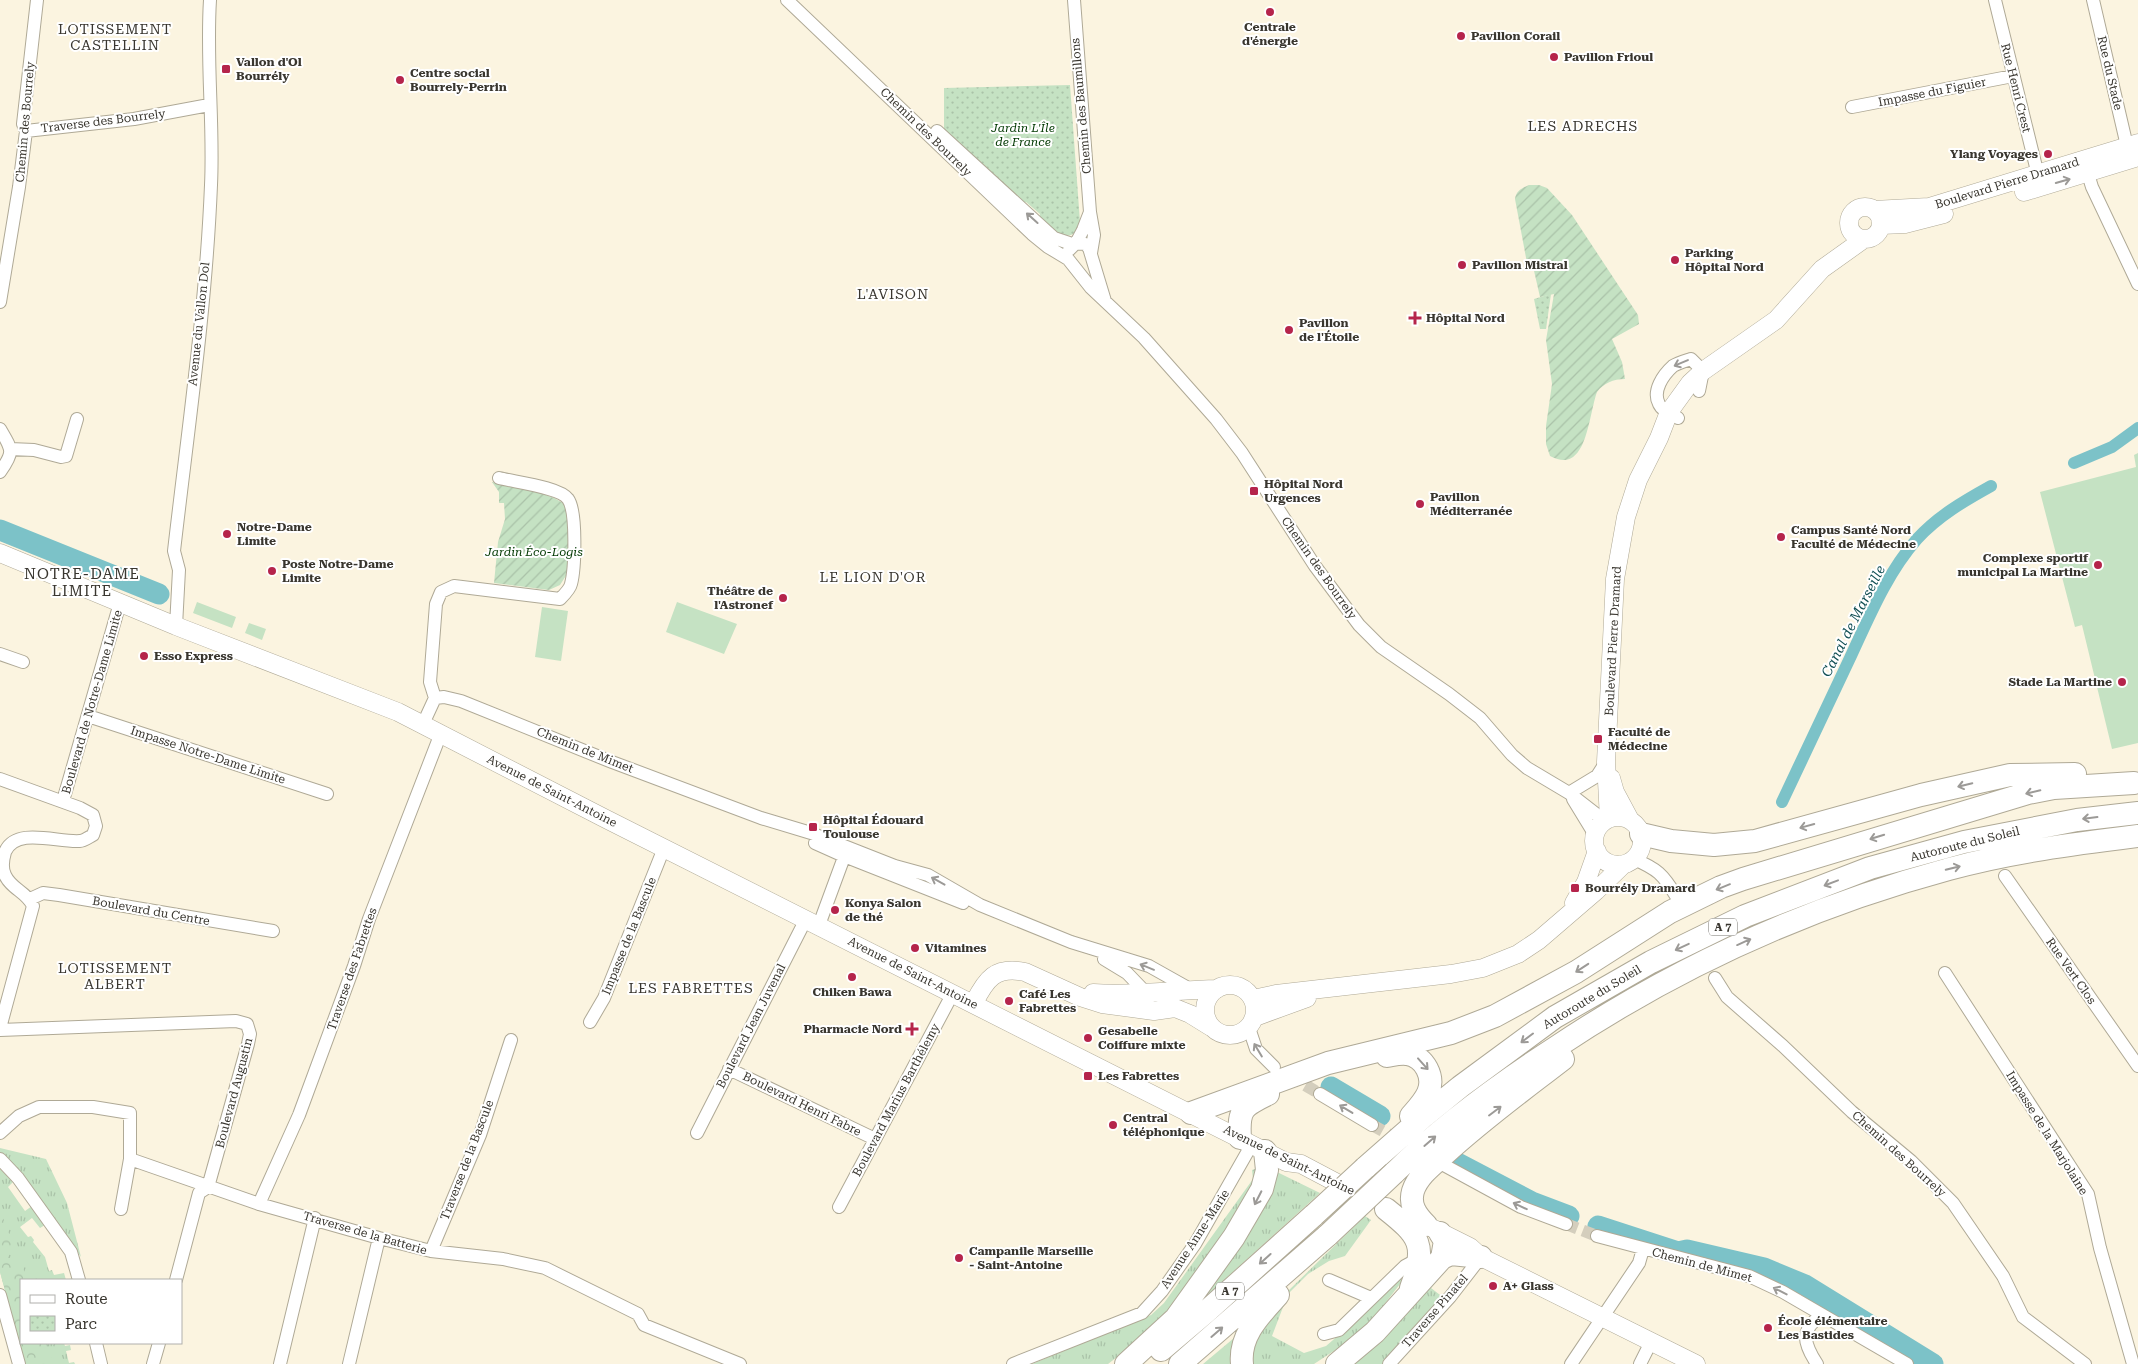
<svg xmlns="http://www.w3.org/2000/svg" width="2138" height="1364" viewBox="0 0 2138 1364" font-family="'Roboto Serif',serif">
  <defs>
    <pattern id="grass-tufts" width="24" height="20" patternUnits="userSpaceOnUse" patternTransform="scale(1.25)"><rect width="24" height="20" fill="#c5e2c3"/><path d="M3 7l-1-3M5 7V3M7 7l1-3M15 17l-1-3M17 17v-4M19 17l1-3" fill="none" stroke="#aac2a8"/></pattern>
    <pattern id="forest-crowns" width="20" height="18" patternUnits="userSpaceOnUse" patternTransform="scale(1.25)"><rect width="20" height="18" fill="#c5e2c3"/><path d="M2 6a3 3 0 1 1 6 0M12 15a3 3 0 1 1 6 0" fill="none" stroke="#aac2a8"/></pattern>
    <pattern id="park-dots" width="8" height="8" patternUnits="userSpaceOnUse" patternTransform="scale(1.25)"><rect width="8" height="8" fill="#c5e2c3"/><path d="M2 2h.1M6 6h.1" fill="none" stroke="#aac2a8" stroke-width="1.8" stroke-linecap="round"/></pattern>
    <pattern id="garden-furrows" width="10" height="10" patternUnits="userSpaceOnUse" patternTransform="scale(1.25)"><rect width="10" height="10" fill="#c5e2c3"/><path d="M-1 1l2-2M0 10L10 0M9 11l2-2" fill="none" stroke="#aac2a8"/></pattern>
  </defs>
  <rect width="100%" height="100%" fill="#fbf4e0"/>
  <!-- grass -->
  <path fill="url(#grass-tufts)" d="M0 1148 46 1159 67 1203 81 1257 31 1185 0 1157Z
    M1258 1168 1259 1182 1176 1308 1121 1354 1108 1364H1032L1151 1315 1164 1303 1253 1179 1252 1170Z
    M0 1169 13 1182 8 1187 25 1211 32 1206 45 1225 40 1228 32 1218 20 1227 28 1237 31 1236 34 1240 33 1242 45 1257 49 1271 52 1270 54 1275 64 1273 66 1280 73 1278 74 1280H21V1343H64L65 1346 70 1345 71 1350 66 1351 69 1363 74 1362 75 1364H25L0 1272Z
    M1277 1172 1320 1193 1192 1309Z
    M1365 1216 1371 1220 1345 1256 1329 1261 1308 1274 1288 1294 1272 1336 1304 1353 1326 1346 1353 1323 1408 1269 1410 1271 1380 1310 1355 1337 1314 1364H1249L1247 1349 1287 1292Z
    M1448 1267 1431 1288 1444 1298 1386 1364H1354L1382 1339Z
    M1238 1336 1236 1364H1203L1234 1338Z"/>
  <!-- forest -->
  <path fill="url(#forest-crowns)" d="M0 1209 12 1242 7 1258H20L27 1280H21V1343H47L54 1364H25L0 1272Z"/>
  <!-- park -->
  <path fill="url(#park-dots)" d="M1070 85 1080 222C1073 250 1050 227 1039 218L1040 214 1026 202 1023 203 944 129V88Z
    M1551 294 1546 329H1540L1534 299Z"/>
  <!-- garden -->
  <path fill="url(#garden-furrows)" d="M1529 185H1539L1547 188 1572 215 1638 315 1639 324 1612 339 1622 362 1625 379C1613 379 1604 383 1597 392 1588 417 1587 476 1550 456L1546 444V426L1552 384 1546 340 1554 294 1540 297 1532 262 1527 263 1515 199C1516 191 1522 188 1529 185Z
    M492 482C512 487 557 492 569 509V571L560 585 549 590 494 583 498 542 505 519 504 503H499V492Z"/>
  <!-- pitch -->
  <path fill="#c5e2c3" d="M2138 453V743L2112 749 2082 625 2075 627 2040 492 2136 467 2134 455Z
    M197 602 236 617 232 628 193 613Z
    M677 602 737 624 724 654 666 632Z
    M542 607 568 611 561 661 535 657Z
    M249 623 266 629 262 640 245 633Z"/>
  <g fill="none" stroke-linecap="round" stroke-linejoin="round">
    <!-- canal -->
    <path stroke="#7cc2c8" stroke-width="12" d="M2074 463 2112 447 2138 428
      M1782 802C1805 754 1827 706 1850 658 1869 617 1887 573 1917 539 1938 516 1964 501 1991 486"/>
    <!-- river -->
    <path stroke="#7cc2c8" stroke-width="21" d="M0 530 159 594
      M1331 1087 1380 1116
      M1448 1158 1532 1202 1569 1216
      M1598 1226 1678 1252 1687 1250 1764 1268 1805 1285 1933 1364"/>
    <!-- street-tunnel -->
    <path stroke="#d4cebd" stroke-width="12" stroke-dasharray="12 6" stroke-linecap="butt" d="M1290 1076 1320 1094
      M1372 1125 1401 1141
      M1566 1224 1597 1236"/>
    <defs>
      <path id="street" d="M787 0 1032 234 1048 247 1068 259 1091 288 1144 338 1216 419 1242 453 1315 566 1359 625 1381 647 1449 694 1480 718 1512 755 1527 768 1569 793 1605 821
        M1074 0 1090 212 1094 235 1091 253
        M1995 0 2038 175
        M2093 0 2127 146
        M1852 107 2013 76
        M26 131 134 119 209 105
        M937 131 1054 238 1072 244
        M2091 166 2088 174 2092 187 2138 284
        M1076 243 1083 230 1090 212
        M1069 250 1076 243 1085 244 1089 248 1105 301
        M0 302 19 187 26 131 23 124 37 0
        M1678 418C1672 414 1662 411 1659 404 1652 391 1663 375 1673 366 1678 363 1685 361 1691 359L1703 371 1699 391
        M0 429C12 450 15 451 0 472
        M10 449 34 450 61 457 66 456 77 419
        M176 626 179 570 174 551C188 429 206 308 211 185 214 124 206 62 210 0
        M0 654 23 662
        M435 698 430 682 436 604 441 592 454 586 560 599C564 595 570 589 571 584 575 569 577 511 568 499 560 487 514 482 499 478
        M88 716 327 794
        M423 724 435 698 444 697 461 701 612 762 761 818 811 833 895 866 928 875 980 905 1071 942 1149 966 1190 989
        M0 779 80 808 93 815 96 826 93 835C89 837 84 841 80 841 58 843 16 826 5 852 3 859 2 869 5 875 11 889 27 892 33 906L0 1028
        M1569 793 1597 776 1606 762
        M1573 799 1595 835
        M63 801 120 603
        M815 843 844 856 963 903
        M1634 859C1657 869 1663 874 1676 896
        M2005 876 2138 1066
        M30 899 43 893 59 895 273 931
        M819 925 847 849
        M1104 959 1127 973 1150 997
        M1945 973 2088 1194 2100 1248 2133 1364
        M1715 978 1727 997 1783 1046 1852 1112 1911 1161 1953 1203 2003 1276 2023 1317 2085 1364
        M590 1022 604 998 664 848
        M1249 1028 1256 1049 1274 1067
        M0 1030 236 1021 247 1024 250 1034 248 1044 208 1187 199 1193 176 1280
        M729 1069 875 1139
        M1320 1094 1372 1125
        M0 1133 19 1116 39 1107H93L130 1113V1159L259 1204 379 1238 431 1251 503 1259 545 1268 638 1314 644 1325 740 1364
        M697 1133 806 919
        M0 1159 18 1178 71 1252 79 1280
        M1442 1164 1521 1207 1566 1224
        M259 1204 299 1115 354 966 369 919 441 733
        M839 1207 953 993
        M121 1209 130 1159
        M1597 1236 1749 1276 1783 1292 1907 1364
        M431 1251 480 1135 511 1040
        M1329 1280 1371 1298
        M0 1295 19 1364
        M1324 1334 1339 1330 1405 1266 1420 1258
        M96 1343 101 1364
        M153 1364 159 1343
        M280 1364 315 1218
        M349 1364 379 1238
        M1013 1364 1142 1313 1162 1291 1195 1244 1252 1144
        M1389 1364 1450 1297 1481 1257
        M1571 1364 1639 1263 1643 1249
        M1640 1364 1651 1342
        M1817 1364C1804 1344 1799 1330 1822 1315"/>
      <path id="secondary" d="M2024 192 2138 157
        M1849 223a16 16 0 1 1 32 0a16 16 0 1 1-32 0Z
        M1874 210 1929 207 2138 143
        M1881 225 1905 224 1944 214
        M0 553 176 626 398 712 606 819 1286 1162 1301 1164 1354 1192
        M1611 778 1615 792 1630 820
        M1594 841a24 24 0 1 1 48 0a24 24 0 1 1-48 0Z
        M1609 819 1606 762 1615 579 1626 517 1638 480 1659 438 1669 412 1690 383 1703 371 1776 320 1822 269 1864 239
        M1574 903 1586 882 1597 851
        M1205 1010a25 25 0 1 1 50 0a25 25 0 1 1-50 0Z
        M1093 993C1134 996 1176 990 1217 989
        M1253 999 1276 994 1451 974 1483 968 1518 954 1539 940 1596 891 1624 864
        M974 1003C986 979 995 966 1025 972L1080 997 1102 1004 1154 1011 1175 1008 1190 1014 1211 1027
        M1255 1017 1307 998
        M1434 1229 1470 1247 1481 1257 1696 1364"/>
      <path id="highway" d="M1641 834 1671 841 1714 845 1755 841 1921 795 2010 775 2075 774
        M1387 1056C1393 1055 1400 1053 1407 1054 1425 1057 1435 1077 1428 1093 1424 1102 1417 1109 1411 1116
        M1191 1113 1328 1063 1451 1033 1495 1016 1576 972 1670 912 1721 887 1743 879 2028 793 2054 788 2134 783
        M1240 1138C1238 1109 1243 1106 1268 1094
        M1365 1168 1423 1117 1460 1087 1555 1017 1651 962 1745 916 1870 868 1964 842 2077 820 2138 813
        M1394 1173C1443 1125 1498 1085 1555 1048 1676 967 1808 907 1949 869 2011 852 2074 844 2138 836
        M1386 1209C1420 1236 1427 1245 1411 1288
        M1426 1225C1416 1215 1409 1205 1413 1191 1418 1175 1434 1164 1446 1153 1483 1119 1523 1090 1563 1059
        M1442 1258 1451 1254 1481 1257
        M1161 1350 1207 1311 1314 1215
        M1126 1364 1176 1318 1234 1237 1262 1189 1267 1170 1265 1151
        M1180 1364 1328 1235
        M1242 1364C1239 1335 1260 1315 1278 1295
        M1337 1364 1375 1332 1442 1258 1445 1241 1440 1233"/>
    </defs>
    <!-- street casing -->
    <use href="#street" stroke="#afa996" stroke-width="14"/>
    <!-- secondary casing -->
    <use href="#secondary" stroke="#afa996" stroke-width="19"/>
    <!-- highway casing -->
    <use href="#highway" stroke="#afa996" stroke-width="24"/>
    <!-- street -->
    <use href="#street" stroke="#fff" stroke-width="12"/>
    <!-- secondary -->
    <use href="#secondary" stroke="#fff" stroke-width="18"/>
    <!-- highway -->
    <use href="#highway" stroke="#fff" stroke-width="22"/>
    <defs>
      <path id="highway-bridge" d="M1314 1215 1365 1168
        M1328 1235 1394 1173"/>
    </defs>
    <!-- highway-bridge casing -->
    <use href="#highway-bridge" stroke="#afa996" stroke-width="24" stroke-linecap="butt"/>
    <!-- highway-bridge -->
    <use href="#highway-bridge" stroke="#fff" stroke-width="22"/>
  </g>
  <!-- one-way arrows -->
  <defs><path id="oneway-shaft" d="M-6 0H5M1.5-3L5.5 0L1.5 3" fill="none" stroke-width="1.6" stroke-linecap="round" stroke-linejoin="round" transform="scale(1.25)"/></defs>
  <g stroke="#9c9a97">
    <use href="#oneway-shaft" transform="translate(2063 181) rotate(-16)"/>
    <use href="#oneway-shaft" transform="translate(1032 218) rotate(-138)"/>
    <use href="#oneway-shaft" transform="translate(1681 363) rotate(157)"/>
    <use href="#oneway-shaft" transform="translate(1965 785) rotate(167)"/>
    <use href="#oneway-shaft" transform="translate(2033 792) rotate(167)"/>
    <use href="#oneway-shaft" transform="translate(2090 818) rotate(173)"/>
    <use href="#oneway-shaft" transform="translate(1807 826) rotate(165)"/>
    <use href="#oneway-shaft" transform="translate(1877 837) rotate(163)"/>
    <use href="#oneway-shaft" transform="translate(1953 868) rotate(-14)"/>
    <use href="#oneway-shaft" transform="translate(938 881) rotate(-151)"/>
    <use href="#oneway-shaft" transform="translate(1831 883) rotate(159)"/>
    <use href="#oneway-shaft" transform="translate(1723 887) rotate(158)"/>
    <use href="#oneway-shaft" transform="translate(1744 942) rotate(-24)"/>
    <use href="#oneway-shaft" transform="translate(1682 947) rotate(155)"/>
    <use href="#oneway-shaft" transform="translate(1147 967) rotate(-158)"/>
    <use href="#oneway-shaft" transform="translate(1582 968) rotate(147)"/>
    <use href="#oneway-shaft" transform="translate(1527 1038) rotate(143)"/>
    <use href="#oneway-shaft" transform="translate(1258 1050) rotate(-121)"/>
    <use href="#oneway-shaft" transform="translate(1423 1064) rotate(48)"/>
    <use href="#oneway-shaft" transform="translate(1346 1109) rotate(-149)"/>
    <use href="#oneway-shaft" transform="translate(1495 1111) rotate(-37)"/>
    <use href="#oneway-shaft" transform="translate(1430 1141) rotate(-41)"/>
    <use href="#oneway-shaft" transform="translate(1258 1198) rotate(117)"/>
    <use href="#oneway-shaft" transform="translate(1520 1206) rotate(-155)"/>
    <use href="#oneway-shaft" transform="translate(1265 1259) rotate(138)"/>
    <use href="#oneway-shaft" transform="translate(1780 1291) rotate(-153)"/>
    <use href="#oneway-shaft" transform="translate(1217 1332) rotate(-41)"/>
  </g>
  <!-- markers -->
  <g fill="#b5244b" stroke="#fff" stroke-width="2">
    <circle cx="1270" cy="12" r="5"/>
    <circle cx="1461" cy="36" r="5"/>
    <circle cx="1554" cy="57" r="5"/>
    <rect x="221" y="64" width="10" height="10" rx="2.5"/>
    <circle cx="400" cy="80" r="5"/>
    <circle cx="2048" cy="154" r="5"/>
    <circle cx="1675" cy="260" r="5"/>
    <circle cx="1462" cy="265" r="5"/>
    <path d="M1412.5 310.5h5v5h5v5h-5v5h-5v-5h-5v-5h5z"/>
    <circle cx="1289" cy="330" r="5"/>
    <rect x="1249" y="486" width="10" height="10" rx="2.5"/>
    <circle cx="1420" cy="504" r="5"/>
    <circle cx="227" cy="534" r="5"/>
    <circle cx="1781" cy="537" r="5"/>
    <circle cx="2098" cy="565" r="5"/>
    <circle cx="272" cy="571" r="5"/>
    <circle cx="783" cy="598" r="5"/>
    <circle cx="144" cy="656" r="5"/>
    <circle cx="2122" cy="682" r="5"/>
    <rect x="1593" y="734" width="10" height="10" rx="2.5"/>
    <rect x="808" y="822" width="10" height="10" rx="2.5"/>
    <rect x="1570" y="883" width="10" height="10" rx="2.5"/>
    <circle cx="835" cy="910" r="5"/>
    <circle cx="915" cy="948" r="5"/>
    <circle cx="852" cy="977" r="5"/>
    <circle cx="1009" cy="1001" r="5"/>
    <path d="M909.5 1021.5h5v5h5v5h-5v5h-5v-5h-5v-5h5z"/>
    <circle cx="1088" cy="1038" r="5"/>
    <rect x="1083" y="1071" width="10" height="10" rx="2.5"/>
    <circle cx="1113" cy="1125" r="5"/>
    <circle cx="959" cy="1258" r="5"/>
    <circle cx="1493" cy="1286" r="5"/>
    <circle cx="1768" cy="1328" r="5"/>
  </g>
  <g text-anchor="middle" stroke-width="4" stroke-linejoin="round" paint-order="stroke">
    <!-- shield labels -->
    <g fill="#fff" stroke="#74726d" stroke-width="1">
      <rect x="1709" y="918.5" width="28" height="17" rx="4"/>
      <rect x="1216" y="1282.5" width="28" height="17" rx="4"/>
    </g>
    <g font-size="11" font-weight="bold" fill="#39362f">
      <text x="1723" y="931">A 7</text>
      <text x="1230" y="1295">A 7</text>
    </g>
    <!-- poi labels -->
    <g font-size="12" font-weight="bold" fill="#39362f" stroke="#fff" text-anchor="start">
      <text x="1270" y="31" text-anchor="middle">Centrale<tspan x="1270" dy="14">d'énergie</tspan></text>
      <text x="1471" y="40">Pavillon Corail</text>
      <text x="1564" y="61">Pavillon Frioul</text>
      <text x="236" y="66">Vallon d'Ol<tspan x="236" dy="14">Bourrély</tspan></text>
      <text x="410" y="77">Centre social<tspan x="410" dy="14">Bourrely-Perrin</tspan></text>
      <text x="2038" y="158" text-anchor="end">Ylang Voyages</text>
      <text x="1685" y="257">Parking<tspan x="1685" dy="14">Hôpital Nord</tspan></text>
      <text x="1472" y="269">Pavillon Mistral</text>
      <text x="1426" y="322">Hôpital Nord</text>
      <text x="1299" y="327">Pavillon<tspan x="1299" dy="14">de l'Étoile</tspan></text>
      <text x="1264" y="488">Hôpital Nord<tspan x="1264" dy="14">Urgences</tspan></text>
      <text x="1430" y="501">Pavillon<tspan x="1430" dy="14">Méditerranée</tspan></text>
      <text x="237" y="531">Notre-Dame<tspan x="237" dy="14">Limite</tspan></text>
      <text x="1791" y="534">Campus Santé Nord<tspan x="1791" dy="14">Faculté de Médecine</tspan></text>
      <text x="2088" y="562" text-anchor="end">Complexe sportif<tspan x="2088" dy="14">municipal La Martine</tspan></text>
      <text x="282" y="568">Poste Notre-Dame<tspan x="282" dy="14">Limite</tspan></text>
      <text x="773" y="595" text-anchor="end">Théâtre de<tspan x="773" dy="14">l'Astronef</tspan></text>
      <text x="154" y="660">Esso Express</text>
      <text x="2112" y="686" text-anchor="end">Stade La Martine</text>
      <text x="1608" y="736">Faculté de<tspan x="1608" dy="14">Médecine</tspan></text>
      <text x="823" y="824">Hôpital Édouard<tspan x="823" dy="14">Toulouse</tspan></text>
      <text x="1585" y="892">Bourrély Dramard</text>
      <text x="845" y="907">Konya Salon<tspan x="845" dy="14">de thé</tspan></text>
      <text x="925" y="952">Vitamines</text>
      <text x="852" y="996" text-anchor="middle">Chiken Bawa</text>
      <text x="1019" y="998">Café Les<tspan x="1019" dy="14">Fabrettes</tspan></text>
      <text x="902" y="1033" text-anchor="end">Pharmacie Nord</text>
      <text x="1098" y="1035">Gesabelle<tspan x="1098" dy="14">Coiffure mixte</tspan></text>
      <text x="1098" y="1080">Les Fabrettes</text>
      <text x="1123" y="1122">Central<tspan x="1123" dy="14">téléphonique</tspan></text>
      <text x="969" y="1255">Campanile Marseille<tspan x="969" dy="14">- Saint-Antoine</tspan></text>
      <text x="1503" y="1290">A+ Glass</text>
      <text x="1778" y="1325">École élémentaire<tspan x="1778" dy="14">Les Bastides</tspan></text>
    </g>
    <!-- street labels -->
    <g font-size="12" fill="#39362f" stroke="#fff">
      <text transform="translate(2110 73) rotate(77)" y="4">Rue du Stade</text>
      <text transform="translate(2016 88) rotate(76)" y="4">Rue Henri Crest</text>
      <text transform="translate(1932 92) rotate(-11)" y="4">Impasse du Figuier</text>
      <text transform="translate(1081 106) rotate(-95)" y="4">Chemin des Baumillons</text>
      <text transform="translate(103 121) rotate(-7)" y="4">Traverse des Bourrely</text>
      <text transform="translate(25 122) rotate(-85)" y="4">Chemin des Bourrely</text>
      <text transform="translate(926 132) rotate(44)" y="4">Chemin des Bourrely</text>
      <text transform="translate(2007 183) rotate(-17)" y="4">Boulevard Pierre Dramard</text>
      <text transform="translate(199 324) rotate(-84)" y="4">Avenue du Vallon Dol</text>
      <text transform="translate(1319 568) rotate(55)" y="4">Chemin des Bourrely</text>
      <text transform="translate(1613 641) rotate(-87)" y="4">Boulevard Pierre Dramard</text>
      <text transform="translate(92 702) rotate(-74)" y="4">Boulevard de Notre-Dame Limite</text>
      <text transform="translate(585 750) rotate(22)" y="4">Chemin de Mimet</text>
      <text transform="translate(208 755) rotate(18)" y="4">Impasse Notre-Dame Limite</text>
      <text transform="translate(552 791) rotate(27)" y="4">Avenue de Saint-Antoine</text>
      <text transform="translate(1965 844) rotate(-14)" y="4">Autoroute du Soleil</text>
      <text transform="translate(151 911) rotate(10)" y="4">Boulevard du Centre</text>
      <text transform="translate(629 936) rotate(-68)" y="4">Impasse de la Bascule</text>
      <text transform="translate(352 969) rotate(-71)" y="4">Traverse des Fabrettes</text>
      <text transform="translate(2071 971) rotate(55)" y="4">Rue Vert Clos</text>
      <text transform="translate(913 973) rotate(27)" y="4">Avenue de Saint-Antoine</text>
      <text transform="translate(1592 997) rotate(-31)" y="4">Autoroute du Soleil</text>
      <text transform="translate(751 1026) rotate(-63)" y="4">Boulevard Jean Juvenal</text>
      <text transform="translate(234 1093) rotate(-75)" y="4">Boulevard Augustin</text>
      <text transform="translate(896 1100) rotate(-62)" y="4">Boulevard Marius Barthélemy</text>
      <text transform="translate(802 1104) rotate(26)" y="4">Boulevard Henri Fabre</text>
      <text transform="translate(2047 1133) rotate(58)" y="4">Impasse de la Marjolaine</text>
      <text transform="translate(1899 1154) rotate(42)" y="4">Chemin des Bourrely</text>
      <text transform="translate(467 1160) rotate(-69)" y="4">Traverse de la Bascule</text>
      <text transform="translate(1289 1160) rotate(26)" y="4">Avenue de Saint-Antoine</text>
      <text transform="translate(365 1233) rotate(16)" y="4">Traverse de la Batterie</text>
      <text transform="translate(1195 1239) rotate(-57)" y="4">Avenue Anne-Marie</text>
      <text transform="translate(1702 1265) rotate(15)" y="4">Chemin de Mimet</text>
      <text transform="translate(1435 1311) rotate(-49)" y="4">Traverse Pinatel</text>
    </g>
    <!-- park labels -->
    <g font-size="12" font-style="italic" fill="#003801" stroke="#fff">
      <text x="1023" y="132">Jardin L'Île<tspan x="1023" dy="14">de France</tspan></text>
      <text x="534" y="556">Jardin Éco-Logis</text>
    </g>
    <!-- neighbourhood labels -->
    <g font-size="14" letter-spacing="1" fill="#39362f" stroke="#fff">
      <text x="115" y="34">LOTISSEMENT<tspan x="115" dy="16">CASTELLIN</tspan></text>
      <text x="1583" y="131">LES ADRECHS</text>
      <text x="893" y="299">L'AVISON</text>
      <text x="873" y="582">LE LION D'OR</text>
      <text x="115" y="973">LOTISSEMENT<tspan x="115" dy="16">ALBERT</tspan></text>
      <text x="691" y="993">LES FABRETTES</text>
    </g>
    <!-- water labels -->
    <g font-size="14" font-style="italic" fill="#114f54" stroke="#fff">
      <text transform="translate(1853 621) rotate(-63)" y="5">Canal de Marseille</text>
    </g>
    <!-- quarter labels -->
    <g font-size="15" letter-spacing="1" fill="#39362f" stroke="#fff">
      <text x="82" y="579">NOTRE-DAME<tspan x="82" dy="17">LIMITE</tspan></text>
    </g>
  </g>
  <!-- legend -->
  <rect x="20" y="1279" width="162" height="65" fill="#ffffff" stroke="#b0afac"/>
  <rect x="30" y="1295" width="25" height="8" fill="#ffffff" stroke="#b0afac"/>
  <text x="65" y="1304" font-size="15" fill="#39362f">Route</text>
  <rect x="30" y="1316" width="25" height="15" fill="url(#park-dots)" stroke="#b0afac"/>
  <text x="65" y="1329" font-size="15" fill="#39362f">Parc</text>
</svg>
